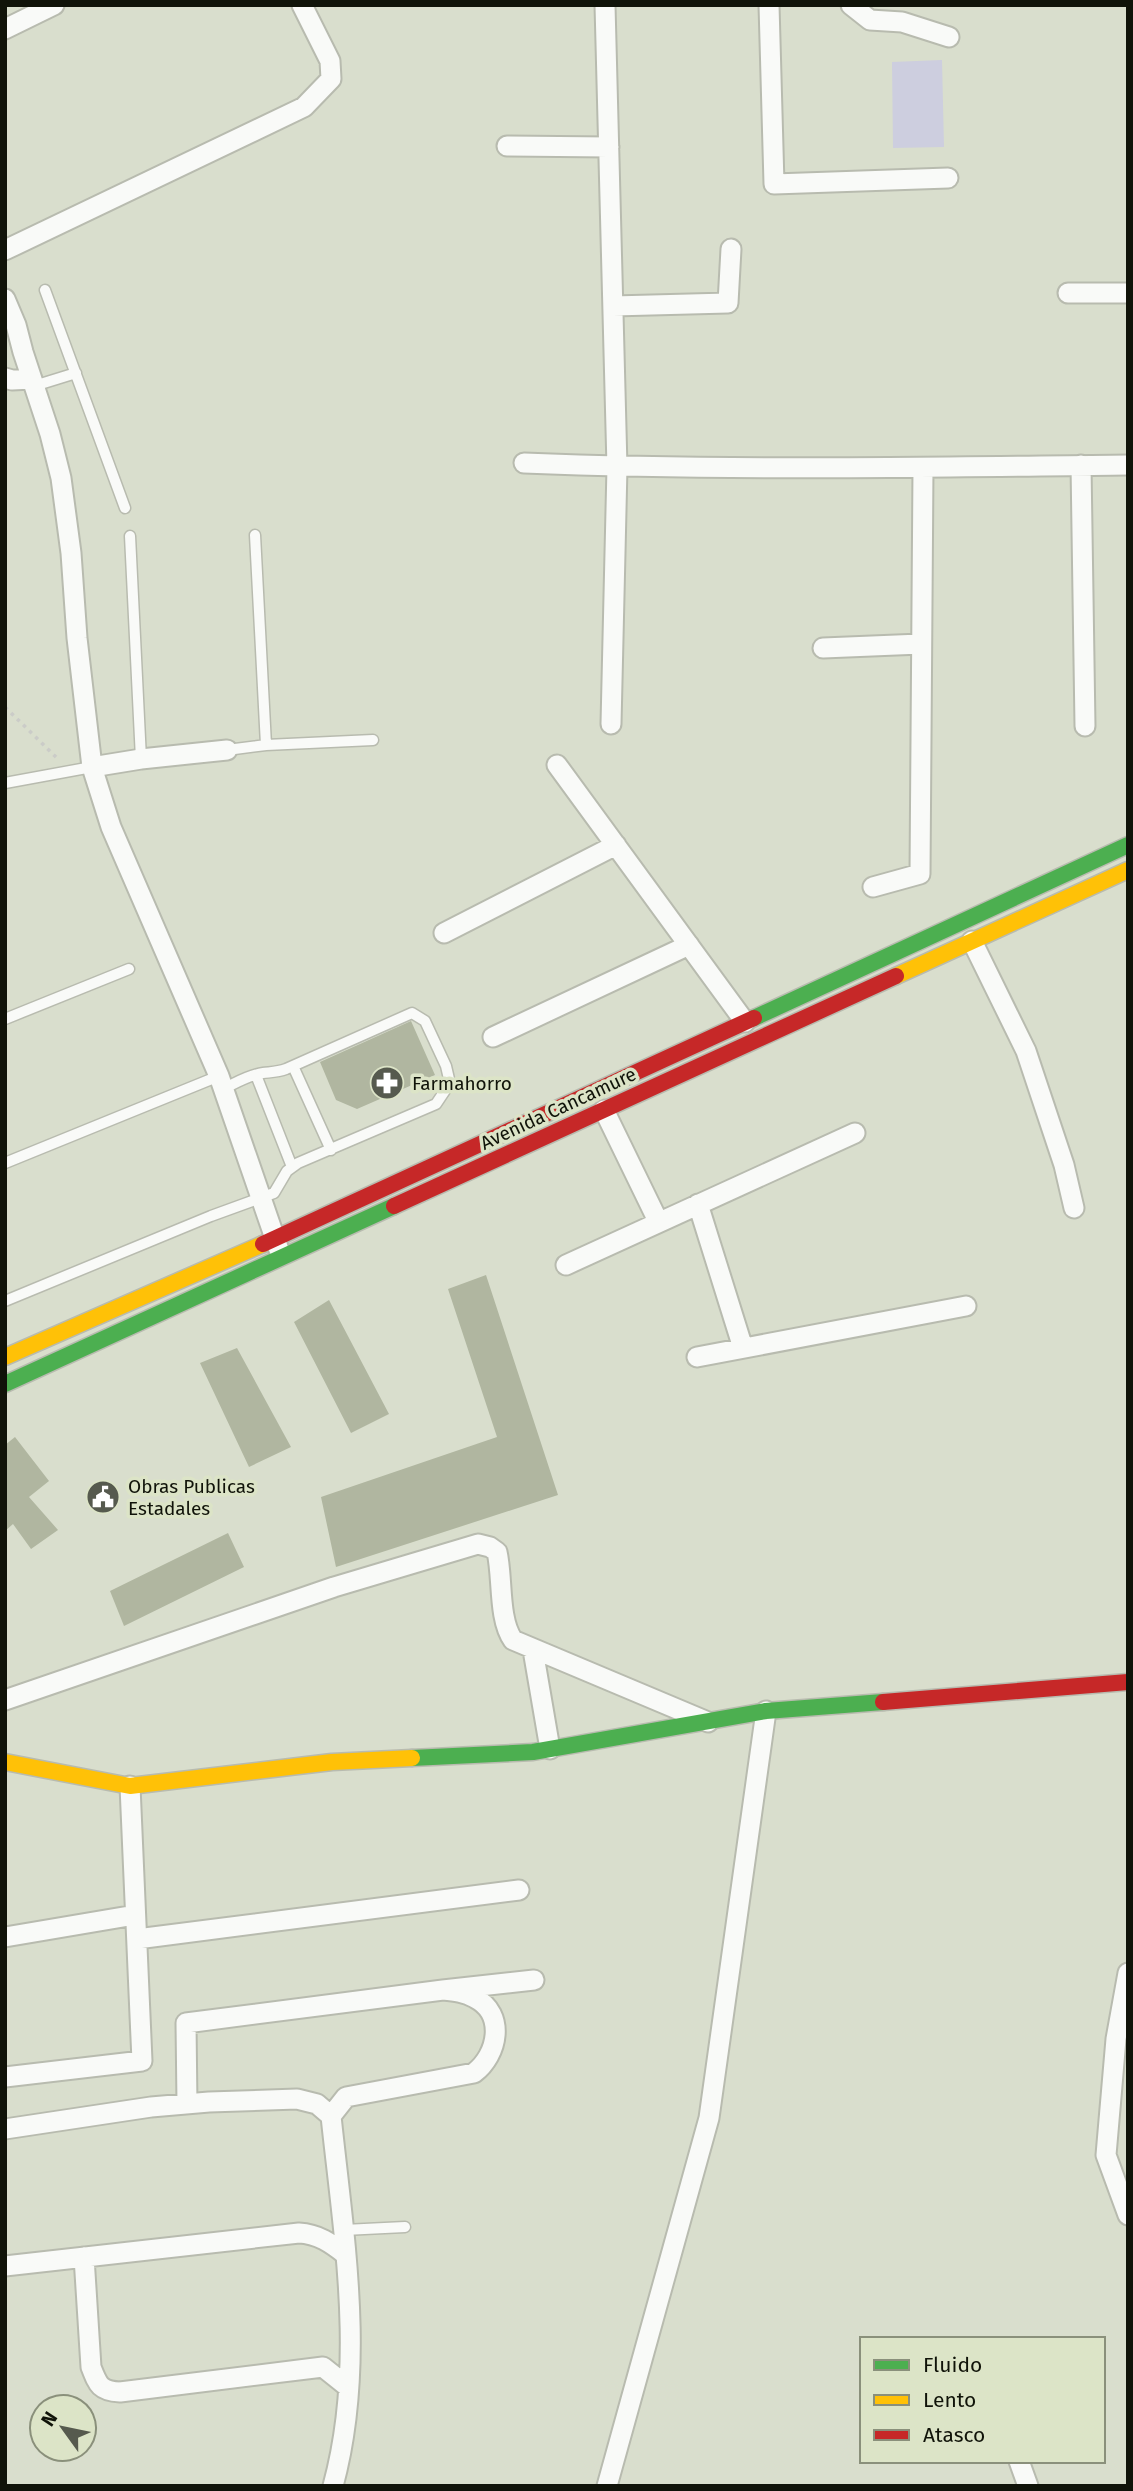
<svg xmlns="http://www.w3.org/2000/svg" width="1133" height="2491" viewBox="0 0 1133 2491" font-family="'Fira Sans',sans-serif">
  <rect width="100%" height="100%" fill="#d9decd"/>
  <!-- green -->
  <path fill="#cdcedf" d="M942 60 944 147 893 148 892 62Z"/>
  <!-- building -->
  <path fill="#b0b6a0" d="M411 1021 435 1075 357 1109 336 1100 320 1062Z
    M486 1275 558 1495 336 1567 321 1497 497 1437 448 1289Z
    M329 1300 389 1414 351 1433 294 1322Z
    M237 1348 291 1447 249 1467 200 1363Z
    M15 1437 49 1481 29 1497 58 1530 31 1549 13 1524 5 1531V1445Z
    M228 1533 244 1567 124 1626 110 1591Z"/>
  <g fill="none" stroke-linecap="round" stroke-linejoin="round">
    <defs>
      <path id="lane" d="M45 290 125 508
        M34 386 76 373
        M255 535 266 745
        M130 536 141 759
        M227 750 266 745 373 740
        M5 783 92 767
        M5 1019 129 969
        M293 1066 331 1150
        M256 1075 292 1167
        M5 1163 219 1076
        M5 1301 211 1216 274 1193 287 1171 298 1163 436 1104 446 1089 449 1079 446 1066 425 1021 412 1013 286 1069C278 1072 271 1072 263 1073 248 1075 236 1083 223 1089
        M344 2230 405 2227"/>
      <path id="street" d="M605 5 617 467 611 724
        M769 5 774 184 948 178
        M851 5 870 20 902 22 949 37
        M5 29 54 5
        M507 146 609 147
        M5 250 304 107 331 79 330 61 302 5
        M1068 293H1128
        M5 299 16 325 23 352 50 434 61 478 71 553 77 638 92 767 111 827 219 1076 279 1250
        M613 306 728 303 731 249
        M5 378 12 380 32 379
        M524 463C725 471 926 467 1128 465
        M1081 465 1085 726
        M823 648 921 644
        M557 765 745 1022
        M92 767 141 759 227 750
        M873 887 920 874 923 468
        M444 933 616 845
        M972 941 1026 1051 1064 1165 1074 1208
        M493 1037 689 945
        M604 1110 658 1221
        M698 1204 743 1348
        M566 1265 855 1133
        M697 1357 966 1306
        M533 1650 550 1749
        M5 1700 334 1587 478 1544 490 1547 497 1552C503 1577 498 1619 513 1640L708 1722
        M5 1937 135 1915
        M137 1939 519 1890
        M1128 1973 1116 2039 1106 2155 1128 2215
        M5 2077 142 2061 130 1786
        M187 2104 186 2023 443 1990 534 1980
        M5 2129 151 2107 209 2102 297 2099 317 2104 331 2116
        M84 2257 91 2367C98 2385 100 2391 120 2392L323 2367 348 2387
        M5 2266 299 2233C318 2234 331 2243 346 2255
        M1019 2461 1028 2486
        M333 2486C366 2365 344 2239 331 2116L346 2097 474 2073C498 2055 506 2014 475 1998 465 1992 454 1991 443 1990
        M607 2486 709 2118 766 1711"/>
      <path id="fast" d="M754 1018 1128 845
        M5 1384 394 1206
        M412 1758 533 1752 766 1711 883 1702"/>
      <path id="slow" d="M896 976 1128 870
        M5 1357 263 1244
        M5 1762 130 1786 332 1762 412 1758"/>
      <path id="jam" d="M394 1206 896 976
        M263 1244 754 1018
        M883 1702 1128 1682"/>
    </defs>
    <!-- lane casing -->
    <use href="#lane" stroke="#b8bbaf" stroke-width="13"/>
    <!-- street casing -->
    <use href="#street" stroke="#b8bbaf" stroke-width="23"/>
    <!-- fast casing -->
    <use href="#fast" stroke="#b8bbaf" stroke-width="19"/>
    <!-- slow casing -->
    <use href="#slow" stroke="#b8bbaf" stroke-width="19"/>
    <!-- jam casing -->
    <use href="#jam" stroke="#b8bbaf" stroke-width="19"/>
    <!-- path -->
    <path stroke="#cbccc8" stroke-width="3.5" stroke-dasharray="3.5 5" stroke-linecap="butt" d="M5 707 59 760"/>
    <!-- lane -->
    <use href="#lane" stroke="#f9faf8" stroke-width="10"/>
    <!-- street -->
    <use href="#street" stroke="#f9faf8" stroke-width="19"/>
    <!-- fast -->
    <use href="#fast" stroke="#4caf50" stroke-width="16"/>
    <!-- slow -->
    <use href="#slow" stroke="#ffc107" stroke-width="16"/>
    <!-- jam -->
    <use href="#jam" stroke="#c62828" stroke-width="16"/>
  </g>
  <!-- icons -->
  <defs>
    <symbol id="pharmacy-disc" viewBox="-11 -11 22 22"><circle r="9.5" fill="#565a4e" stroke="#dce4c7"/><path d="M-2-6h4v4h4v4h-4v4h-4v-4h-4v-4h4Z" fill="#fff"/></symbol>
    <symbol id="civic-disc" viewBox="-11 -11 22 22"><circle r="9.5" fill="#565a4e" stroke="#dce4c7"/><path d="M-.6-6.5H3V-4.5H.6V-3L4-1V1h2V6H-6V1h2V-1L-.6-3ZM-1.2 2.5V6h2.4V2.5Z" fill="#fff"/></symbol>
  </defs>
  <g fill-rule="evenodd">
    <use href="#pharmacy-disc" x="368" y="1064" width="38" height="38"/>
    <use href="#civic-disc" x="84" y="1478" width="38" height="38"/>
  </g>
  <g text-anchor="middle" stroke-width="7" stroke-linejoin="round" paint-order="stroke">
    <!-- poi labels -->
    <g font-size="19" fill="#101309" stroke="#dce4c7" text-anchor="start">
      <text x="412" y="1090">Farmahorro</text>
      <text x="128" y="1493">Obras Publicas<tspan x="128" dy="22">Estadales</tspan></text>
    </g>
    <!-- street labels -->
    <g font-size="19" fill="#101309" stroke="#dce4c7">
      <text transform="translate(558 1108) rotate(-25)" y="7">Avenida Cancamure</text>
    </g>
  </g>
  <!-- border -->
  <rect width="1133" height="2491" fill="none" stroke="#101309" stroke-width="14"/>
  <!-- legend -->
  <rect x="860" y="2337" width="245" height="126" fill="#dce4c7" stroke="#8a907b" stroke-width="2"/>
  <rect x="874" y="2360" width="35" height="10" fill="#4caf50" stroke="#8a907b" stroke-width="2"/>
  <text x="923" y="2372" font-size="21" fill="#101309">Fluido</text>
  <rect x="874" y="2395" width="35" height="10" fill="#ffc107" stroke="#8a907b" stroke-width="2"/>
  <text x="923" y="2407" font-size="21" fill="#101309">Lento</text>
  <rect x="874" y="2430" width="35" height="10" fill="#c62828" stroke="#8a907b" stroke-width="2"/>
  <text x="923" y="2442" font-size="21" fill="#101309">Atasco</text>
  <!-- north arrow -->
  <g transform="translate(63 2428) rotate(303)"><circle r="33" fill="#dce4c7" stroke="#8a907b" stroke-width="2"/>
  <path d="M0-5L12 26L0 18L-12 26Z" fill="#565a4e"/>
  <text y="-10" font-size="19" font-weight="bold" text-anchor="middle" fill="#101309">N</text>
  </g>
</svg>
